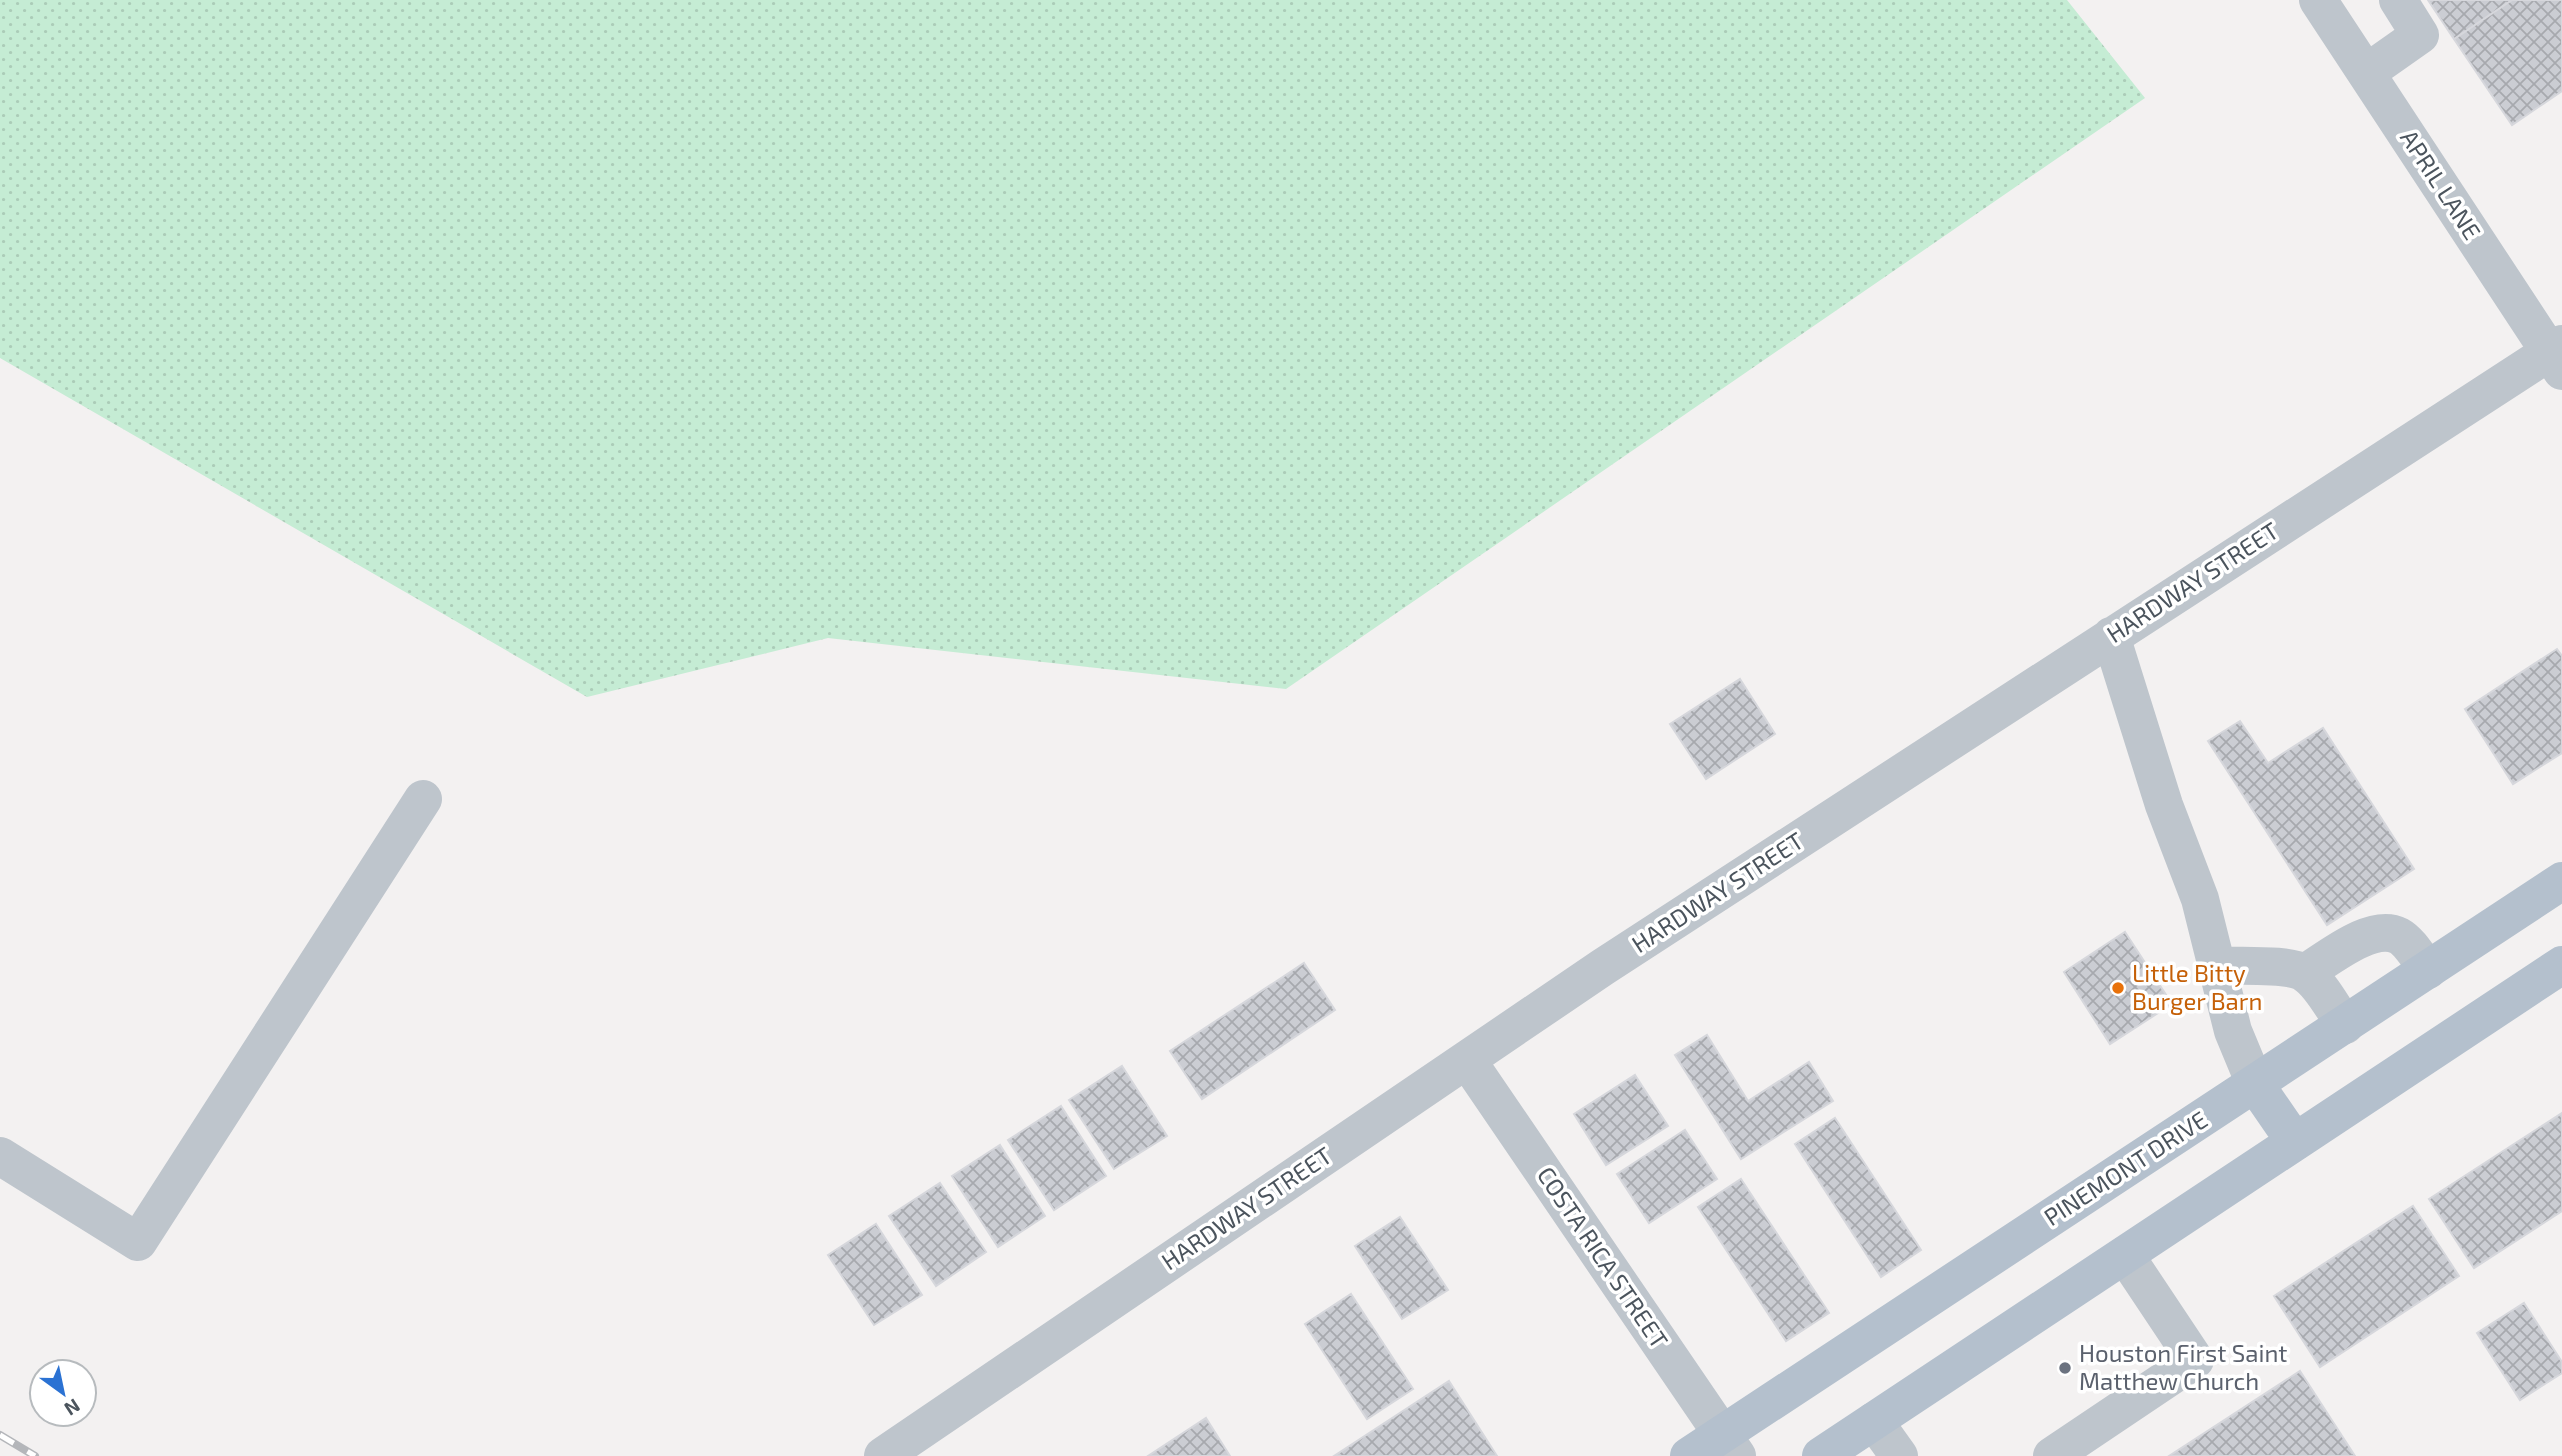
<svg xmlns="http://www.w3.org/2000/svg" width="2562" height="1456" viewBox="0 0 2562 1456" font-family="'Exo 2',sans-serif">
  <defs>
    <pattern id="grass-dots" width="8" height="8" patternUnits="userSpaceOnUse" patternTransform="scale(1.75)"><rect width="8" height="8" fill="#c5ecd4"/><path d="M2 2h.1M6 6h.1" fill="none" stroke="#abccb8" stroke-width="1.8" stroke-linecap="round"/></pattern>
    <pattern id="building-cross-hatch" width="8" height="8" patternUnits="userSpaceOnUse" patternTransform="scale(1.75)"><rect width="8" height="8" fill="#cbcdd3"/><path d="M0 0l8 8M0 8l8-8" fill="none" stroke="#a7a9ae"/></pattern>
  </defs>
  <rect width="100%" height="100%" fill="#f3f1f1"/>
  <!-- grass -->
  <path fill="url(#grass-dots)" d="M0 0H2067L2145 98 1286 689 828 638 587 697 0 358Z"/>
  <!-- building -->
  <path fill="url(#building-cross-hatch)" stroke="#d6d7dc" stroke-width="2" d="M2428 0H2512L2454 39Z
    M2512 0H2562V91L2512 125 2454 39Z
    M2557 649 2562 656V753L2513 784 2465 709Z
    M1740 679 1775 734 1706 779 1670 724Z
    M2240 721 2268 763 2323 728 2414 869 2327 925 2208 741Z
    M2125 932 2172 1004 2110 1044 2064 972Z
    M1304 963 1335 1010 1202 1099 1170 1051Z
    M1707 1035 1748 1101 1809 1062 1833 1101 1741 1159 1675 1055Z
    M1122 1066 1167 1136 1114 1169 1069 1100Z
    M1635 1075 1668 1126 1606 1165 1574 1114Z
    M1061 1106 1106 1176 1054 1210 1008 1140Z
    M2562 1113V1211L2474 1268 2429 1199Z
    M1835 1118 1921 1250 1881 1277 1795 1144Z
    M1685 1130 1717 1179 1649 1223 1617 1174Z
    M1000 1145 1045 1216 998 1247 952 1176Z
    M1741 1179 1829 1313 1786 1341 1698 1207Z
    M940 1183 986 1252 936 1286 889 1216Z
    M2413 1206 2459 1276 2320 1367 2274 1296Z
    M1400 1217 1448 1290 1402 1319 1355 1246Z
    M876 1224 922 1295 874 1325 828 1255Z
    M1351 1294 1413 1389 1367 1419 1305 1324Z
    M2524 1303 2562 1362V1373L2520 1400 2477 1333Z
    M2300 1371 2355 1456H2169Z
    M1449 1381 1497 1456H1334Z
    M1206 1418 1230 1456H1148Z"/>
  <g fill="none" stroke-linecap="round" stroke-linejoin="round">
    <!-- minor -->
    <path stroke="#bec5cc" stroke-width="38" d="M2318 0 2562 371
      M2366 73 2420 35 2398 0
      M2111 636 2164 805 2200 899 2233 1031 2255 1084
      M2217 965C2238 967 2288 963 2304 973 2321 983 2333 1009 2345 1025
      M2305 973C2328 959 2372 922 2399 936 2410 942 2420 960 2428 970
      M1467 1060 1737 1456
      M0 1156 138 1242 423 799
      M1874 1421 1899 1456
      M883 1456 1603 967 2562 344
      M2052 1456 2195 1360 2125 1255"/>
    <!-- major -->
    <path stroke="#b4c0cd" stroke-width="38" d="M2255 1084 2295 1142
      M1689 1456 2562 881
      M1821 1456 2562 965"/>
    <defs>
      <path id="rail" d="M0 1435 35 1456"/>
    </defs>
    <!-- rail casing -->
    <use href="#rail" stroke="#b4b6ba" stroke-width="8"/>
    <!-- rail -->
    <use href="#rail" stroke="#fff" stroke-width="5" stroke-dasharray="16" stroke-linecap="butt"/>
  </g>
  <!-- markers -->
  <circle fill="#e8710a" stroke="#fff" stroke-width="2.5" cx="2118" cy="988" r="7"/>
  <circle fill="#6b7280" stroke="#fff" stroke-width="2.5" cx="2065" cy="1368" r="7"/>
  <g text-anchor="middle" stroke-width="7" stroke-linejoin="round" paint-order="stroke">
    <!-- street labels -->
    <g font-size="24" fill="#4b545d" stroke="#fff">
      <text transform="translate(2440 185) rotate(57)" y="8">APRIL LANE</text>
      <text transform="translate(2193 583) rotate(-33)" y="8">HARDWAY STREET</text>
      <text transform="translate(1718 893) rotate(-33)" y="8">HARDWAY STREET</text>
      <text transform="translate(2126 1169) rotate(-33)" y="8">PINEMONT DRIVE</text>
      <text transform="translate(1247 1209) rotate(-34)" y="8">HARDWAY STREET</text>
      <text transform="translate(1602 1258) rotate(56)" y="8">COSTA RICA STREET</text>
    </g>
    <!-- food labels -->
    <g font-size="24" fill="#c56008" stroke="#fff" text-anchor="start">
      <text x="2132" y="982">Little Bitty<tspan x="2132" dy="28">Burger Barn</tspan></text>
    </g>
    <!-- worship labels -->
    <g font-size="24" fill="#5b616d" stroke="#fff" text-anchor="start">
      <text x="2079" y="1362">Houston First Saint<tspan x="2079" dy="28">Matthew Church</tspan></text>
    </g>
  </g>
  <!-- north arrow -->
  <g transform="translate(63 1393) rotate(147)"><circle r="33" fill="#ffffff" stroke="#b7bbbe" stroke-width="2"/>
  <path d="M0-5L12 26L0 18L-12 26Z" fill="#2b72d3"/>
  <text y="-10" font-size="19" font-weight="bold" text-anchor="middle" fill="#4b545d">N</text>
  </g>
</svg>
